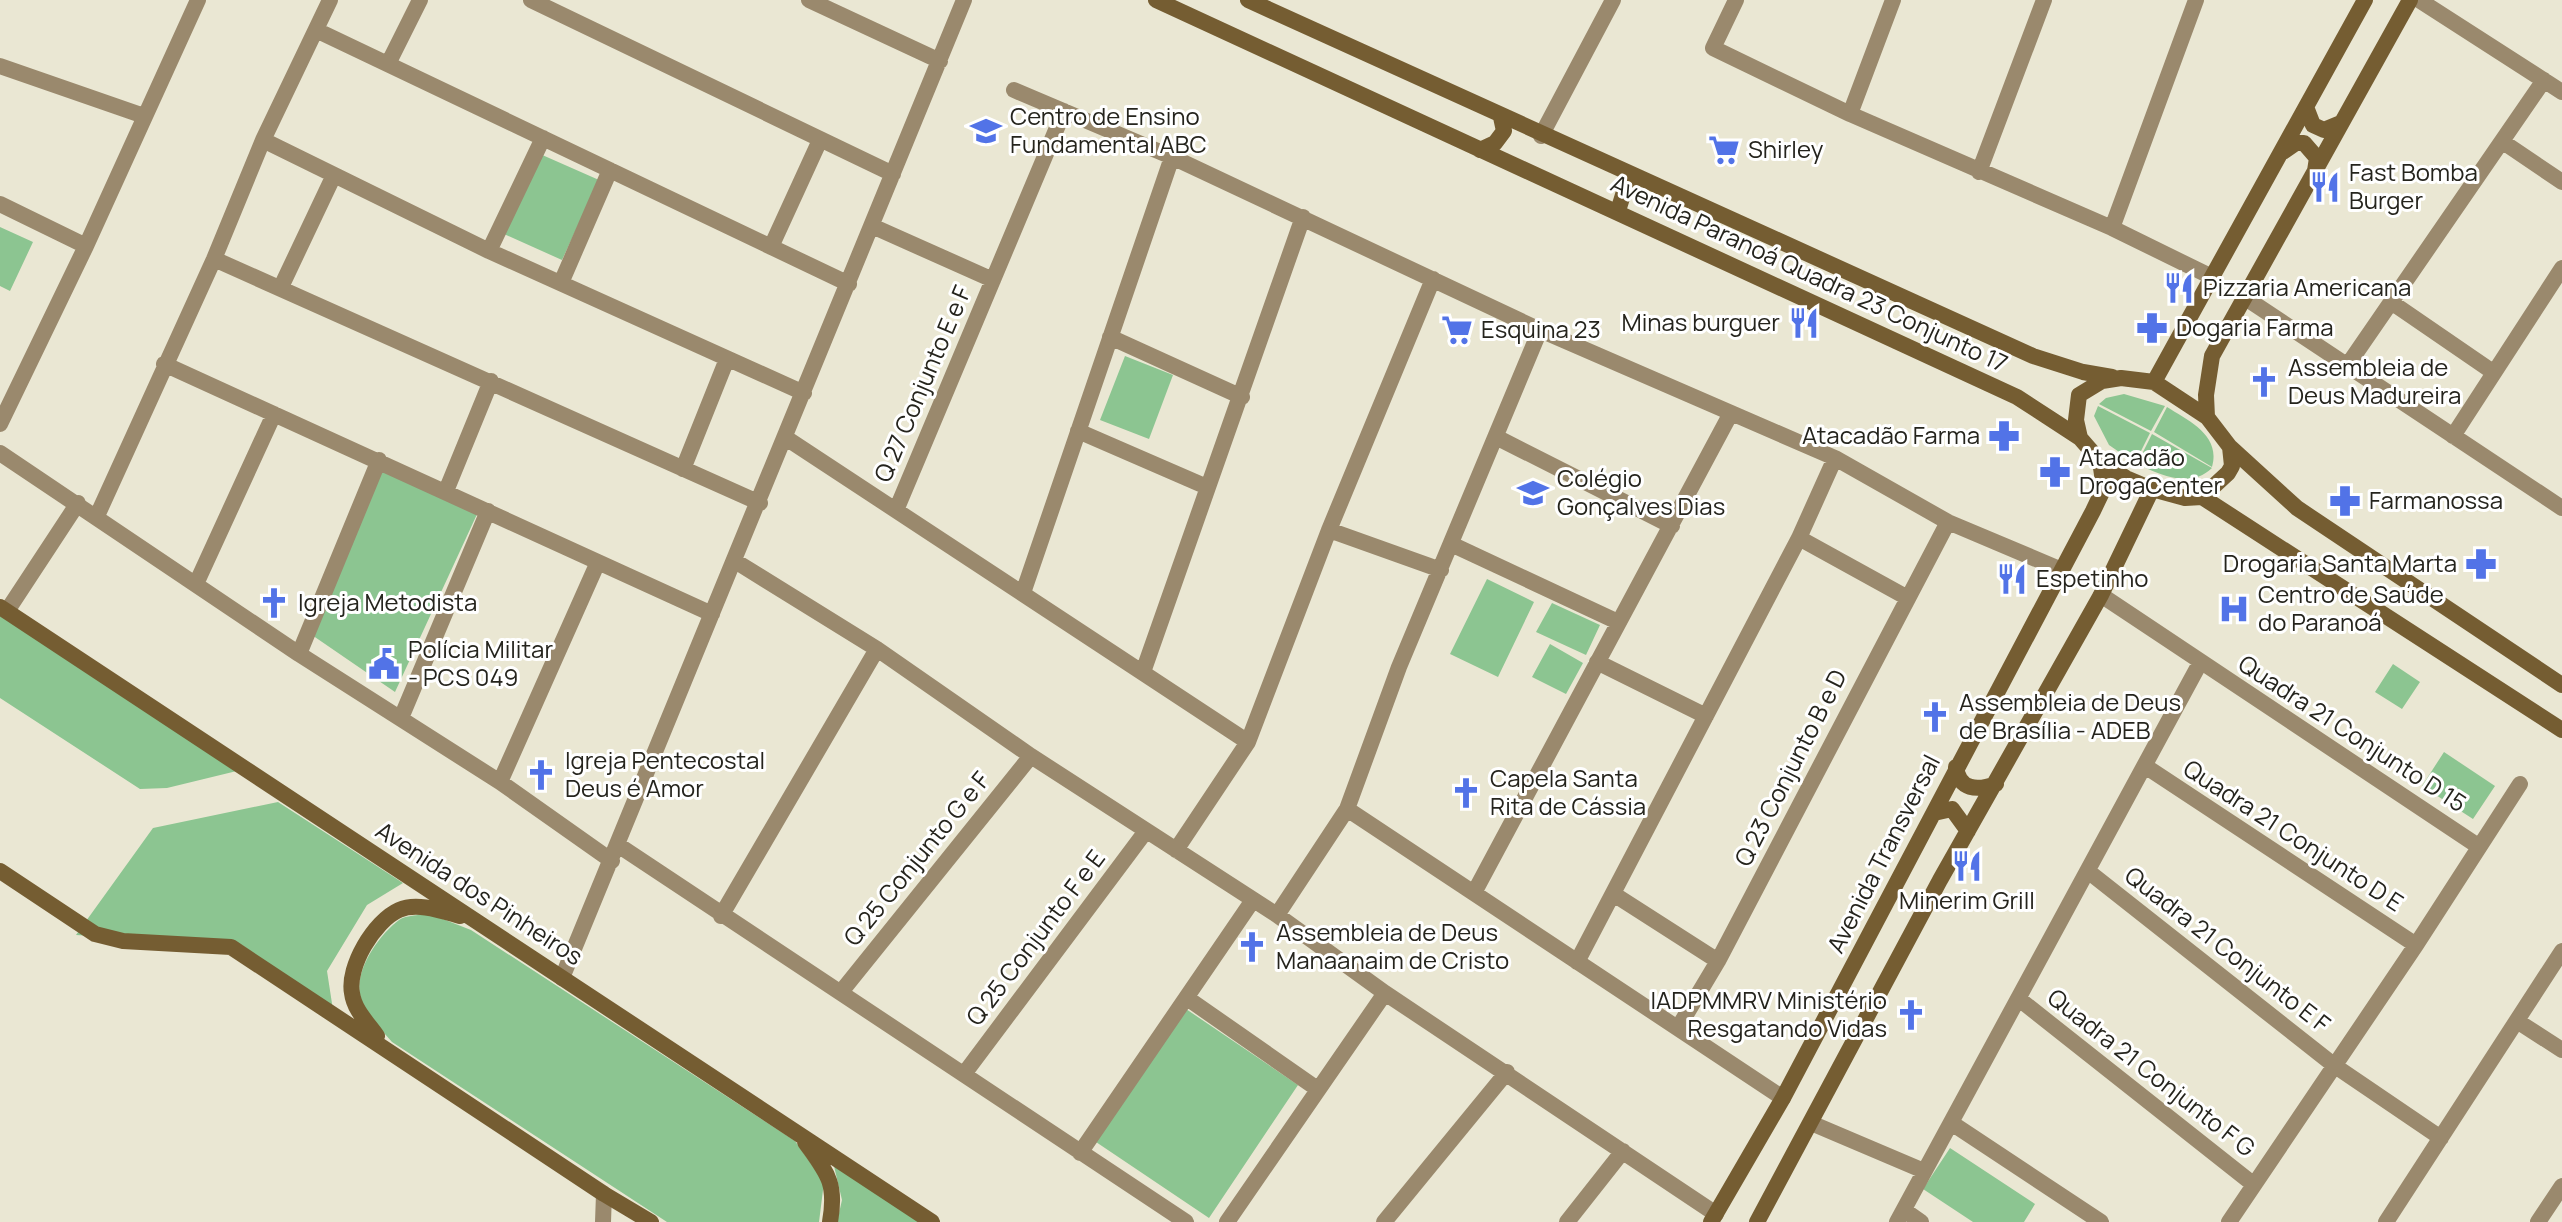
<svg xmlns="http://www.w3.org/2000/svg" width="2562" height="1222" viewBox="0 0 2562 1222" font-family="Manrope,sans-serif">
  <rect width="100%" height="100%" fill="#eae7d3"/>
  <!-- green -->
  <path fill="#8cc591" d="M540 154 599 180 562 260 504 234Z
    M0 227 33 242 10 291 0 286Z
    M1125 356 1173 375 1149 439 1100 420Z
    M2124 394 2165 406 2151 431 2099 404 2106 398Z
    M2098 406 2150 433 2135 463 2109 445 2094 416Z
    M2167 407C2189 421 2221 435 2212 467L2154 432Z
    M2152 434 2212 468C2190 489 2161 475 2137 464Z
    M380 467 478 512 395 692 309 633Z
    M1487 579 1534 602 1498 677 1450 654Z
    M1552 603 1600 625 1586 655 1536 632Z
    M0 608 245 769 167 788 140 789 0 698Z
    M1550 644 1583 663 1566 694 1532 677Z
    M2393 664 2420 682 2402 709 2375 692Z
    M2444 752 2495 786 2473 819 2422 786Z
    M278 802 403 883 367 905 327 971 333 1010 242 945 76 935 153 828Z
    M430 914 471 930 795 1141 824 1182 819 1222H667L392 1042C381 1029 363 1013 360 995 355 969 379 935 399 920 406 915 421 915 430 914Z
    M1186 1009 1298 1085 1209 1218 1096 1142Z
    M1950 1148 2035 1204 2024 1222H1973L1923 1189Z
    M834 1166 920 1222H837L842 1200Z"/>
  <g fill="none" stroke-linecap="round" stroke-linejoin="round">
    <!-- street -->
    <path stroke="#9a896d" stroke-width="16" d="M531 0 893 174
      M809 0 940 61
      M1736 0 1713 48 1850 114 2112 228 2214 278
      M2419 0 2562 92
      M316 30 849 284
      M388 64 420 0
      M0 66 144 116
      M1014 90 1172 157 1540 330 1835 458 1948 522 2062 570
      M1850 114 1893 0
      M1541 136 1613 0
      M263 140 489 251 804 393
      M2503 142 2562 182
      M1979 172 2044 0
      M0 204 86 246
      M872 226 993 280
      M2112 228 2196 0
      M771 247 820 140
      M489 251 543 138
      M214 259 760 503
      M561 283 610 170
      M281 287 334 175
      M2244 297 2562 508
      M2391 302 2493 372
      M1110 337 1242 397
      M164 364 712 614
      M2347 366 2544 80
      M0 424 86 246 198 0
      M1078 431 1207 487
      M2453 436 2562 268
      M1496 437 1672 526
      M786 438 1248 742
      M0 453 299 654 500 782 612 861
      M683 469 727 359
      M446 491 491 381
      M897 508 1064 111
      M97 516 214 259 263 140 330 0
      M1329 530 1441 570
      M1799 538 1906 597
      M1451 544 1618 622
      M735 561 877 649 1031 756 1277 915 1385 993 1716 1214
      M196 584 274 414
      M1023 593 1172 157
      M2101 595 2478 846
      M7 611 78 503
      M299 654 379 460
      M1597 662 1706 716
      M1143 672 1303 217
      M401 718 488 511
      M2145 766 2416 945
      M500 782 598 562
      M1347 809 1783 1098
      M618 845 1186 1222
      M1176 850 1248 742 1329 530 1433 279
      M2089 872 2335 1066 2441 1138
      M1475 891 1731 413
      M1615 895 1718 961
      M1277 915 1347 809 1399 667 1540 330
      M721 916 877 649
      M1577 962 1799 538 1835 458
      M562 978 964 0
      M841 992 1031 756
      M1187 998 1316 1088
      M2019 999 2253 1184
      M2517 1021 2562 1050
      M1678 1028 1718 961 1948 522
      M964 1074 1146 831
      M1811 1123 1924 1171
      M1953 1124 2101 1222
      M1080 1153 1253 900
      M1904 1210 1921 1222
      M603 1222 604 1194
      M1227 1222 1385 993
      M1384 1222 1507 1072
      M1567 1222 1623 1151
      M1897 1222 2200 663
      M2229 1222 2416 945 2520 784
      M2386 1222 2562 951
      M2538 1222 2562 1186"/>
    <!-- secondary -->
    <path stroke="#755d32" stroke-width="16" d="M1156 0 2017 397 2080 438 2100 461 2126 478 2152 489 2185 498 2202 497 2228 473 2232 466 2230 447 2207 417 2154 382 2121 378 2102 381 2079 395 2076 420 2080 438
      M1248 0 2033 356 2083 372 2112 377
      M2306 107 2313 125 2324 130 2341 123
      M1480 150 1495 143 1504 131 1501 117
      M2283 152 2296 143H2304L2317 158 2315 171
      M1618 211 1626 185 1638 177
      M2154 382 2365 0
      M2207 417 2206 395 2212 356 2410 0
      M2230 447 2297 508 2562 685
      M2202 497 2562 730
      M0 607 932 1222
      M1956 767C1959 790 1977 791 1996 784
      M1934 813 1952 809 1968 831
      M0 871 95 934 123 941 231 947 604 1194 651 1222
      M377 1036C368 1023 354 1010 352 993 347 967 374 921 399 910 417 902 442 911 460 916
      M805 1142C827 1173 837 1182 830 1222
      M1711 1222 1783 1098 2093 511 2104 488 2100 461
      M1757 1222 1940 880 2101 595 2152 489"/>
  </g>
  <!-- icons -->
  <defs>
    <symbol id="school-bare" viewBox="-9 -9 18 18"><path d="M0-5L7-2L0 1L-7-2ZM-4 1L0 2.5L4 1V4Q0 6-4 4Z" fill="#5273e7" stroke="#fff" stroke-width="2.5" paint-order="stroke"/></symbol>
    <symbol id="supermarket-bare" viewBox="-9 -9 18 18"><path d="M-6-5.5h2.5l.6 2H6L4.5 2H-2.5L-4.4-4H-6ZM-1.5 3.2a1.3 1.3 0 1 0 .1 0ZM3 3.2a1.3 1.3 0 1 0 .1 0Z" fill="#5273e7" stroke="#fff" stroke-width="2.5" paint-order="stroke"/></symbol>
    <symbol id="restaurant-bare" viewBox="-9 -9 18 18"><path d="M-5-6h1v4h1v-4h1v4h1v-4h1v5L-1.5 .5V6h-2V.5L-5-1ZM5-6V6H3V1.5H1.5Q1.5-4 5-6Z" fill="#5273e7" stroke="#fff" stroke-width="2.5" paint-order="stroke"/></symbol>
    <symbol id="pharmacy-bare" viewBox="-9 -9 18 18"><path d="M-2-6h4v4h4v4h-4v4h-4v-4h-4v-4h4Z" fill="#5273e7" stroke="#fff" stroke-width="2.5" paint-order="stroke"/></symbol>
    <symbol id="church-bare" viewBox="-9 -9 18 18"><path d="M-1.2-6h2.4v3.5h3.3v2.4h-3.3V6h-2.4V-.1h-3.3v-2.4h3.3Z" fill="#5273e7" stroke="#fff" stroke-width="2.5" paint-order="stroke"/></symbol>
    <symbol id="hospital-bare" viewBox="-9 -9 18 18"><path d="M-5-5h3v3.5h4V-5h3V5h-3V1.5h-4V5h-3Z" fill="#5273e7" stroke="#fff" stroke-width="2.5" paint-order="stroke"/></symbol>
    <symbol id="civic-bare" viewBox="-9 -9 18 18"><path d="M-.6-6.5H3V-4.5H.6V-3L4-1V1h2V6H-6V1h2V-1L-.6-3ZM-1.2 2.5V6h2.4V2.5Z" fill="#5273e7" stroke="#fff" stroke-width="2.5" paint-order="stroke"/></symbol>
  </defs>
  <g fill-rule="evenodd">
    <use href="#school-bare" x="964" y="109" width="44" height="44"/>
    <use href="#supermarket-bare" x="1702" y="128" width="44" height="44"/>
    <use href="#restaurant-bare" x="2303" y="165" width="44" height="44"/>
    <use href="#restaurant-bare" x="2157" y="266" width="44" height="44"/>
    <use href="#restaurant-bare" x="1782" y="301" width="44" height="44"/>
    <use href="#pharmacy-bare" x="2130" y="306" width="44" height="44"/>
    <use href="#supermarket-bare" x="1435" y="308" width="44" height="44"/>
    <use href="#church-bare" x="2242" y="360" width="44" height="44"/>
    <use href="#pharmacy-bare" x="1982" y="414" width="44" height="44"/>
    <use href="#pharmacy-bare" x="2033" y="450" width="44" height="44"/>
    <use href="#school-bare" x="1511" y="471" width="44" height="44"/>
    <use href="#pharmacy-bare" x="2323" y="479" width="44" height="44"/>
    <use href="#pharmacy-bare" x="2459" y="542" width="44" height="44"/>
    <use href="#restaurant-bare" x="1990" y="557" width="44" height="44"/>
    <use href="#church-bare" x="252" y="581" width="44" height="44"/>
    <use href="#hospital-bare" x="2212" y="587" width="44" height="44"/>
    <use href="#civic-bare" x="362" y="642" width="44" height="44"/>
    <use href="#church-bare" x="1913" y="695" width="44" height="44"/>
    <use href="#church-bare" x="519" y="753" width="44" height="44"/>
    <use href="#church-bare" x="1444" y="771" width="44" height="44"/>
    <use href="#restaurant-bare" x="1945" y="844" width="44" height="44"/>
    <use href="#church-bare" x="1230" y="925" width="44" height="44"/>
    <use href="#church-bare" x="1889" y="993" width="44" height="44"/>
  </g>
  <g text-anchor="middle" stroke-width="6" stroke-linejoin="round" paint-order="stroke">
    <!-- poi labels -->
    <g font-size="24" fill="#25241d" stroke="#fff" text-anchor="start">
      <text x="1010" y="125">Centro de Ensino<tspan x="1010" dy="28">Fundamental ABC</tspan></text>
      <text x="1748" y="158">Shirley</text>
      <text x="2349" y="181">Fast Bomba<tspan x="2349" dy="28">Burger</tspan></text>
      <text x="2203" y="296">Pizzaria Americana</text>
      <text x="1780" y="331" text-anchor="end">Minas burguer</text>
      <text x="2176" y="336">Dogaria Farma</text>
      <text x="1481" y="338">Esquina 23</text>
      <text x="2288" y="376">Assembleia de<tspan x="2288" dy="28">Deus Madureira</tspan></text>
      <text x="1980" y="444" text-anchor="end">Atacadão Farma</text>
      <text x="2079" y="466">Atacadão<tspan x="2079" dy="28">DrogaCenter</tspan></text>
      <text x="1557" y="487">Colégio<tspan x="1557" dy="28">Gonçalves Dias</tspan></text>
      <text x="2369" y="509">Farmanossa</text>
      <text x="2457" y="572" text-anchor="end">Drogaria Santa Marta</text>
      <text x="2036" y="587">Espetinho</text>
      <text x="2258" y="603">Centro de Saúde<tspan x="2258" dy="28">do Paranoá</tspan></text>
      <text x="298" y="611">Igreja Metodista</text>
      <text x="408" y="658">Polícia Militar<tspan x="408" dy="28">- PCS 049</tspan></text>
      <text x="1959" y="711">Assembleia de Deus<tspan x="1959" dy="28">de Brasília - ADEB</tspan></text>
      <text x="565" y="769">Igreja Pentecostal<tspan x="565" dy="28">Deus é Amor</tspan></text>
      <text x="1490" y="787">Capela Santa<tspan x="1490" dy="28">Rita de Cássia</tspan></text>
      <text x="1967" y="909" text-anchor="middle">Minerim Grill</text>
      <text x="1276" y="941">Assembleia de Deus<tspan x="1276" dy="28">Manaanaim de Cristo</tspan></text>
      <text x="1887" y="1009" text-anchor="end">IADPMMRV Ministério<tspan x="1887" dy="28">Resgatando Vidas</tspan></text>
    </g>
    <!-- street labels -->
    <g font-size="24" fill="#25241d" stroke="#fff">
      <text transform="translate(1809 274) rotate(25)" y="8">Avenida Paranoá Quadra 23 Conjunto 17</text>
      <text transform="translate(923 384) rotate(-67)" y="8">Q 27 Conjunto E e F</text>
      <text transform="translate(2352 734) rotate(33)" y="8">Quadra 21 Conjunto D 15</text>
      <text transform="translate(1791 768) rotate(-63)" y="8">Q 23 Conjunto B e D</text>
      <text transform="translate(2293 836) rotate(33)" y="8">Quadra 21 Conjunto D E</text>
      <text transform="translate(1884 854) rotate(-63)" y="8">Avenida Transversal</text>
      <text transform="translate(917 859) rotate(-51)" y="8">Q 25 Conjunto G e F</text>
      <text transform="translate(479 894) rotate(33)" y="8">Avenida dos Pinheiros</text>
      <text transform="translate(1036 938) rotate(-53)" y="8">Q 25 Conjunto F e E</text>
      <text transform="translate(2227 950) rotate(38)" y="8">Quadra 21 Conjunto E F</text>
      <text transform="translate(2151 1073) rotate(38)" y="8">Quadra 21 Conjunto F G</text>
    </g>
  </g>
</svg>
